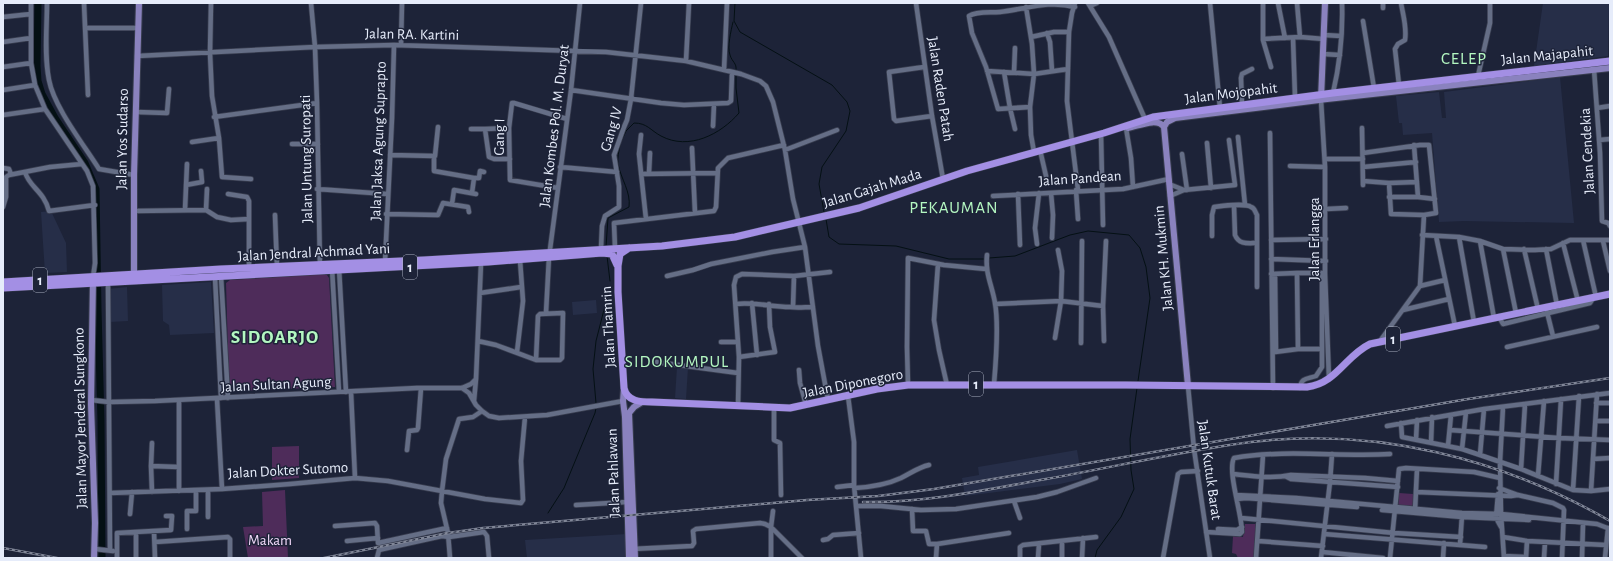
<svg xmlns="http://www.w3.org/2000/svg" width="1613" height="561" viewBox="0 0 1613 561" font-family="'Alegreya Sans',sans-serif">
  <rect width="100%" height="100%" fill="#1d2338"/>
  <!-- built -->
  <path fill="#262e48" d="M1543 3H1609L1608 56 1534 66Z
    M1560 77 1574 223 1464 221 1439 222 1432 133 1403 135 1402 123H1399L1396 96 1439 92 1442 118H1446L1444 92Z
    M51 211 66 243 67 272 45 273 41 212Z
    M211 282 214 333 170 335 169 325 163 321 162 285Z
    M127 287 128 321 109 322 108 289Z
    M596 300 597 313 573 315 572 302Z
    M677 367 688 368 686 399 675 398Z
    M1077 450 1082 479 1060 484 965 496 962 478 979 475 978 467Z
    M627 534 629 558H527L525 540Z"/>
  <!-- green -->
  <path fill="#4e2c5a" d="M322 274 327 275 329 278 335 387 234 391 229 385 226 283 230 280Z
    M299 446V478L272 480V447Z
    M285 490 288 558H248L243 527 263 526 262 492Z
    M1399 493 1413 494V508L1398 507Z
    M1245 524H1256L1254 558H1238L1236 554 1232 553 1233 536 1243 537Z"/>
  <g fill="none" stroke-linecap="round" stroke-linejoin="round">
    <!-- stream -->
    <path stroke="#041014" stroke-width="1" d="M735 3 734 21 740 32 832 85 847 102 850 111 846 131 822 167 819 184 824 212
      M733 22C731 31 727 47 730 55 732 62 737 63 736 70
      M621 142 626 131 634 123C647 123 650 130 661 136 689 151 721 134 739 113L736 88V76
      M826 219 829 237 839 244 896 246 949 259H986
      M606 247 608 218 629 207C631 192 621 179 618 164 617 159 619 151 620 145
      M607 256 610 281
      M989 258 1015 256 1070 235 1088 231 1129 235 1140 248 1146 267 1150 298 1138 381
      M596 403 593 369 596 341 608 294
      M548 513 564 488 595 413 596 408
      M1095 558 1097 550 1121 517 1134 489 1131 470 1130 439 1137 388"/>
    <!-- river -->
    <path stroke="#041014" stroke-width="7" d="M38 3 37 66 38 81 42 94 55 118 85 163 96 189 98 310 101 421 102 558"/>
    <defs>
      <path id="minor" d="M31 3V63L35 85 45 109 87 171 93 186 95 263 93 277
        M47 3C47 28 44 55 49 80 54 107 84 145 99 169L134 175
        M84 3 88 95
        M211 3 210 53 212 96 219 138 222 177 251 179
        M311 3 315 47 317 103 320 267
        M916 3 932 116 943 179
        M1075 3 1072 13 1069 32 1067 101 1078 190
        M1088 3 1109 37 1145 119
        M1210 3 1220 108
        M1263 3V40L1271 67
        M1278 3 1285 38
        M1297 3 1300 37
        M1383 3V8
        M1090 6 1097 3
        M1026 7 1032 44 1034 74 1030 107 1031 135 1034 152
        M3 17 31 14
        M1363 21 1374 88
        M85 28H138
        M1047 33 1050 42 1052 71
        M1324 35 1341 36
        M1031 37 1054 32H1069
        M1293 38 1295 97
        M1263 39 1300 37 1324 39
        M3 42 31 38
        M401 45 402 3
        M1323 54 1340 55
        M137 56 315 47 394 45 606 52 686 61 741 74 760 81 766 86 773 102 785 150 793 199 805 247 818 346 828 400
        M686 61 689 3
        M3 67 31 63
        M924 67 889 72 894 119 896 121 932 116
        M1594 69 1600 153 1602 221 1608 223 1610 226
        M724 70 727 3
        M987 71 1034 74 1068 69
        M1004 72 1010 108 1015 129
        M1014 72 1015 48
        M1478 76 1490 23V3
        M1399 85 1395 49 1398 44 1405 40C1407 27 1403 15 1401 3
        M3 90 35 85
        M571 90 661 103 684 105 728 103 731 101 732 72
        M1333 93C1340 63 1343 33 1342 3
        M1321 100 1325 167V273L1329 379
        M1242 105 1241 78 1242 74 1252 69
        M1030 107 998 109 986 67 972 33 969 16C977 11 990 13 1000 12 1026 9 1049 0 1075 7
        M1597 108 1610 106
        M136 112 167 113 169 89
        M3 115 45 109
        M214 117 317 103
        M713 126 714 104
        M509 128 485 129 489 157 494 159H510
        M1126 128 1131 158 1133 187
        M1362 128 1363 185
        M471 129H485
        M1270 133 1273 388
        M1101 134 1103 225
        M641 135 639 154 646 219
        M1238 137 1245 205
        M1599 140 1610 139
        M192 142 219 138
        M1207 143 1211 188
        M292 144H318
        M1414 145 1418 197
        M692 148 695 213
        M785 150 837 130
        M1040 150 1046 176
        M1363 153 1420 145H1429L1436 213 1424 215 1391 214 1389 183
        M1182 154 1187 190
        M390 155 435 156 438 127
        M434 156V171L474 178H479L480 171 484 172
        M1325 159H1363
        M1290 166 1325 167
        M560 167 617 172
        M1363 167 1416 162
        M3 168 9 169 11 174
        M25 172C29 187 44 191 49 211L95 205
        M649 173 650 153
        M641 174 717 173
        M1363 181 1389 183 1417 182
        M1169 184 1184 190
        M186 185 202 182 201 171
        M558 188 510 180 509 128 512 103H514L567 119
        M317 189 387 194
        M1076 190 1078 219
        M472 193 474 178
        M1051 193 1053 215 1052 238
        M228 194 247 197 249 201V268
        M1018 194 1020 245
        M993 196 1123 189 1169 179
        M1170 196 1184 190 1235 185 1229 140
        M1389 197H1418L1435 199
        M452 204 454 190 476 194
        M1234 206 1235 235C1239 245 1248 243 1257 243
        M3 207 6 197V177L9 175 50 167 82 164
        M1326 209 1346 208
        M185 210 187 164
        M206 210 207 189
        M134 211 206 210 217 217 231 220 249 219
        M386 214 438 215 443 203 468 207 469 212
        M275 215 277 267
        M1422 235 1459 237 1480 241 1503 249 1535 250 1551 249 1570 240H1610
        M1212 236V215L1214 207C1221 206 1246 203 1251 207 1255 208 1255 212 1257 215V287
        M1436 236 1455 326
        M1459 237 1474 322
        M1271 240 1326 239
        M1583 240 1596 297
        M1480 241 1494 318
        M1603 241 1610 271
        M1563 243 1578 301
        M1037 244 1035 228 1039 193
        M615 248 614 223 714 211 716 207 718 168 728 158 784 145
        M601 249 602 226 605 216 619 207V186L614 155 624 127 627 120 631 99 641 3
        M1503 249 1516 313
        M1524 249 1538 309
        M1546 249 1557 305
        M987 255C985 274 992 285 995 303 999 326 996 361 994 384
        M1271 259 1326 261
        M385 262 392 118 394 45
        M938 264 934 320 939 350 947 385
        M332 268 339 392
        M339 268 346 392
        M1297 273H1323
        M1271 274 1297 273 1298 349
        M1275 274 1276 352
        M221 276 228 398
        M667 276 693 270 711 264 772 252 805 247
        M215 277 221 398
        M108 282 110 550
        M1420 286 1445 280
        M480 293 521 287
        M752 303 757 355
        M736 304C756 302 771 307 790 307 798 308 805 307 813 307
        M995 304 1061 301 1103 306
        M793 307 794 276
        M1403 310 1449 299
        M1547 312 1553 336
        M546 313 549 257 571 90 580 3
        M1499 317 1503 324 1590 303 1594 297
        M1055 338 1061 301 1062 271 1058 250
        M478 341 496 345 536 360H560L562 358 563 313 540 314 538 316 536 360
        M1104 341 1103 306 1106 241
        M1380 341 1420 286 1424 215
        M721 342H738
        M1081 343 1082 241
        M1507 347 1597 327
        M517 352 523 301 520 260
        M1275 352 1298 349H1321
        M739 357 775 352 770 327 769 304
        M656 362 738 373
        M799 370 800 383 806 405
        M908 385 907 347 908 258 944 265 986 269
        M1188 386 1194 449 1210 558
        M462 388 469 393 476 405 482 411 489 416 499 418 547 415 623 401
        M1300 388C1301 377 1308 379 1316 376L1322 367V273
        M848 396 854 442V485L861 558
        M217 399 222 489 290 484 355 478 351 392
        M91 400 109 402 155 401 417 388H462L471 384 476 379 481 263
        M179 400V491
        M474 401 476 379
        M1596 403H1610
        M738 406 739 357 734 285 736 277 742 274 794 276 830 272
        M1503 407 1500 462 1501 514 1504 558
        M774 408V440L780 443 781 495
        M1596 421H1610
        M1401 423 1402 437 1462 449 1480 455 1521 469 1573 490 1591 491 1610 489
        M1387 426 1484 409 1610 393
        M1450 430 1559 438 1610 440
        M1416 440 1417 420
        M1431 443 1432 417
        M1448 446 1451 415
        M1462 449 1466 412
        M407 450 409 431 417 430 418 428 421 388
        M1480 455 1484 409
        M1593 459 1610 458
        M151 466 179 467
        M1521 469 1525 404
        M1233 474C1252 476 1272 479 1291 475L1365 478 1398 481
        M1285 476 1291 479 1398 487
        M1538 476 1544 401
        M355 478 388 481 485 499 521 503 523 500 521 461 525 417
        M1556 484 1561 399
        M837 487 854 485
        M855 488C871 487 886 485 901 478 911 473 919 467 929 465
        M1499 488 1518 495 1553 503 1563 508 1564 510 1562 558
        M208 490V517
        M1573 490 1579 396
        M1591 491 1597 394
        M152 492 151 466 152 443
        M1416 492 1511 496 1518 495
        M110 493 222 489
        M1498 494 1496 518 1501 527
        M1236 495 1296 498 1462 513 1501 514 1597 524 1610 529
        M1237 499 1246 498 1357 507
        M1014 501 1020 518
        M576 505 627 502
        M856 506H881L921 510 956 509 1037 497 1057 492 1096 478
        M912 509 913 531H926L929 544H937
        M1382 510 1462 517 1529 520
        M1415 511 1417 469
        M130 514 132 492
        M1241 518 1394 533 1461 537
        M335 526 375 523 377 526 378 543 447 528
        M187 529V511H196V491
        M1218 529 1237 530 1242 527
        M154 532 155 558
        M1206 532 1240 534 1242 532C1242 514 1227 471 1234 458 1286 449 1339 457 1390 454
        M136 533V558
        M1324 534 1460 545 1462 515
        M1503 537 1527 541 1606 545
        M823 540 828 539 833 535 859 533
        M347 541 378 538
        M1258 541 1323 546
        M155 542 228 537 230 539V558
        M1460 545 1485 547
        M95 549 113 551
        M632 549 692 546 694 543 693 531 696 529 760 523 765 524 771 527 802 558
        M1322 552 1383 558
        M1504 556 1526 557
        M117 558V533L171 530 172 516H166
        M377 558 379 550 383 549 442 536 449 537 484 532 487 536 489 558
        M450 558 448 533 441 503 442 491 446 459 459 419 473 417 482 411
        M771 558V527L773 511
        M936 558 937 544 1009 533
        M1020 558V547L1023 545 1096 537
        M1038 558 1039 544
        M1062 558V541
        M1082 558 1083 538
        M1163 558 1178 474 1181 472 1198 471
        M1256 558 1263 455
        M1321 558 1330 482 1332 454
        M1390 558 1399 469 1406 468 1474 472 1500 478
        M1443 558 1444 543
        M1526 558 1527 541
        M1544 558 1545 542
        M1582 558 1583 524
        M1605 558 1608 528"/>
      <path id="major" d="M1321 99 1325 3
        M1164 127 1167 122 1175 118 1327 99 1610 68
        M1164 127 1188 386
        M1128 128C1139 126 1157 117 1164 127
        M134 275V175L139 3
        M93 279 91 404 95 523 94 558
        M624 388 623 401 625 417 629 558
        M635 558 629 413 634 407 642 402"/>
      <path id="highway" d="M629 248 620 254 618 266V292L624 388C627 402 641 402 652 402L790 408 877 389 908 385H1126L1307 387C1337 383 1345 356 1370 344L1610 294
        M3 282 221 269 424 260 662 246 735 237 859 208 967 171 1104 133 1153 117 1333 93 1610 61
        M3 288 488 262 602 253 612 254 617 265"/>
    </defs>
    <!-- minor casing -->
    <use href="#minor" stroke="#383d4f" stroke-width="6"/>
    <!-- major casing -->
    <use href="#major" stroke="#383d4f" stroke-width="8"/>
    <!-- highway casing -->
    <use href="#highway" stroke="#383d4f" stroke-width="8"/>
    <!-- minor -->
    <use href="#minor" stroke="#656e86" stroke-width="4.5"/>
    <!-- major -->
    <use href="#major" stroke="#8a82be" stroke-width="6"/>
    <!-- highway -->
    <use href="#highway" stroke="#a38fe4" stroke-width="7"/>
    <defs>
      <path id="rail" d="M863 502C925 503 985 490 1046 479 1114 467 1182 451 1251 442 1376 427 1501 458 1610 521
        M3 548 57 558
        M324 558 448 533 483 528 807 500 878 496 934 489 1468 399 1610 378"/>
    </defs>
    <!-- rail casing -->
    <use href="#rail" stroke="#808697" stroke-width="2.5"/>
    <!-- rail -->
    <use href="#rail" stroke="#1d2338" stroke-width="1" stroke-dasharray="3" stroke-linecap="butt"/>
  </g>
  <g text-anchor="middle" stroke-width="3" stroke-linejoin="round" paint-order="stroke">
    <!-- shield labels -->
    <g fill="#1d2338" stroke="#aab0c0" stroke-width="1">
      <rect x="403" y="255" width="14" height="24" rx="3"/>
      <rect x="33" y="268" width="14" height="24" rx="3"/>
      <rect x="1386" y="327" width="14" height="24" rx="3"/>
      <rect x="969" y="372" width="14" height="24" rx="3"/>
    </g>
    <g font-size="14" font-weight="bold" fill="#e6ecfa">
      <text x="410" y="272">1</text>
      <text x="40" y="285">1</text>
      <text x="1393" y="344">1</text>
      <text x="976" y="389">1</text>
    </g>
    <!-- street labels -->
    <g font-size="15" fill="#e6ecfa" stroke="#1d2338">
      <text transform="translate(412 34) rotate(1)" y="5">Jalan RA. Kartini</text>
      <text transform="translate(1547 55) rotate(-6)" y="5">Jalan Majapahit</text>
      <text transform="translate(941 89) rotate(81)" y="5">Jalan Raden Patah</text>
      <text transform="translate(1231 93) rotate(-7)" y="5">Jalan Mojopahit</text>
      <text transform="translate(554 126) rotate(-83)" y="5">Jalan Kombes Pol. M. Duryat</text>
      <text transform="translate(611 129) rotate(-74)" y="5">Gang IV</text>
      <text transform="translate(499 137) rotate(-89)" y="5">Gang I</text>
      <text transform="translate(122 139) rotate(-89)" y="5">Jalan Yos Sudarso</text>
      <text transform="translate(378 141) rotate(-88)" y="5">Jalan Jaksa Agung Suprapto</text>
      <text transform="translate(1587 151) rotate(-93)" y="5">Jalan Cendekia</text>
      <text transform="translate(306 159) rotate(-91)" y="5">Jalan Untung Suropati</text>
      <text transform="translate(1080 178) rotate(-4)" y="5">Jalan Pandean</text>
      <text transform="translate(872 188) rotate(-17)" y="5">Jalan Gajah Mada</text>
      <text transform="translate(1314 239) rotate(-90)" y="5">Jalan Erlangga</text>
      <text transform="translate(314 252) rotate(-3)" y="5">Jalan Jendral Achmad Yani</text>
      <text transform="translate(1163 258) rotate(-95)" y="5">Jalan KH. Mukmin</text>
      <text transform="translate(608 327) rotate(-93)" y="5">Jalan Thamrin</text>
      <text transform="translate(853 383) rotate(-11)" y="5">Jalan Diponegoro</text>
      <text transform="translate(276 384) rotate(-3)" y="5">Jalan Sultan Agung</text>
      <text transform="translate(80 418) rotate(-91)" y="5">Jalan Mayor Jenderal Sungkono</text>
      <text transform="translate(288 470) rotate(-3)" y="5">Jalan Dokter Sutomo</text>
      <text transform="translate(1210 470) rotate(82)" y="5">Jalan Kutuk Barat</text>
      <text transform="translate(613 473) rotate(-92)" y="5">Jalan Pahlawan</text>
    </g>
    <!-- park labels -->
    <g font-size="15" fill="#f2d9fa" stroke="#1d2338">
      <text x="270" y="545">Makam</text>
    </g>
    <!-- quarter labels -->
    <g font-size="17" letter-spacing="1" fill="#b4f7c1" stroke="#1d2338">
      <text x="1464" y="64">CELEP</text>
      <text x="954" y="213">PEKAUMAN</text>
      <text x="677" y="367">SIDOKUMPUL</text>
    </g>
    <!-- district labels -->
    <g font-size="19" font-weight="bold" letter-spacing="1" fill="#b4f7c1" stroke="#1d2338">
      <text x="275" y="343">SIDOARJO</text>
    </g>
  </g>
  <!-- border -->
  <rect width="1613" height="561" fill="none" stroke="#e6ecfa" stroke-width="8"/>
</svg>
